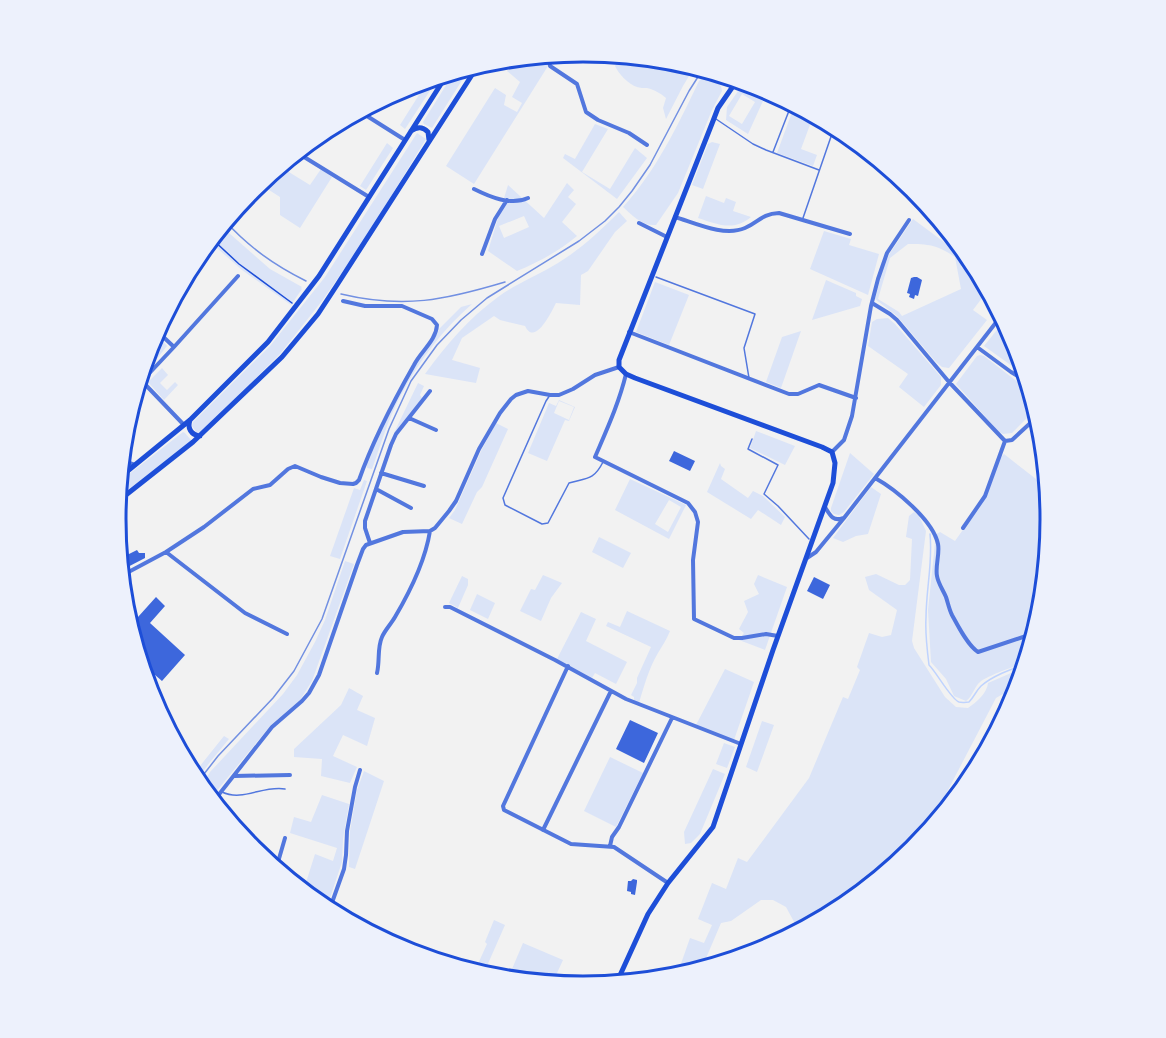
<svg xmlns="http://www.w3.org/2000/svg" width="1166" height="1038" viewBox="0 0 1166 1038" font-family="Manrope,sans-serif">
  <rect width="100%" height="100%" fill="#f2f2f2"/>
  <!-- green -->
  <path fill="#dbe4f7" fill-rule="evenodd" d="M538 55 547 61 548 66 474 184 446 166 495 88 506 95 504 105 517 112 522 103 512 97 520 82 507 71 515 58Z
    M622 55 673 60 677 63 678 61 695 66 683 86 666 119 663 108 666 98C660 93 655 90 647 88 645 88 639 88 637 87 629 85 618 73 615 66Z
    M471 66 432 128 424 124 423 122 455 71Z
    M706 74 721 86 722 91 712 110 678 193 656 225C642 226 633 216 623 207 656 171 678 125 699 81Z
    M429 79 435 83 405 129 400 125Z
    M745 81 768 90 748 134 726 120 727 107ZM742 94 755 102 742 124 729 116Z
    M795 104 814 114 801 149 817 155 813 166 777 153Z
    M595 124 608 129 582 172 610 189 635 148 647 158 617 199 563 158 565 154 575 159Z
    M417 133 426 139 365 239 322 301 280 354 201 433H197L192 426 193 422 270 346 309 297 325 277Z
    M712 142 720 144 703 189 692 185 708 144Z
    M387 143 393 148 366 190 360 186Z
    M279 166 310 185 321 169 332 177 300 228 280 215V197L258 183Z
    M567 183 574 190 568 197 576 204 562 222 577 236C559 251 539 262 517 271L488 251 508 185 544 218ZM524 216 529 227 504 238 499 226Z
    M706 196 724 203 726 198 736 202 733 211 751 217C733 232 717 224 698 218Z
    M619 212 627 221 615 232 588 271 581 275 580 305 556 303C552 311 535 347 525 326L500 320 494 316 462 338 452 360 480 368 476 383 425 374C446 345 469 318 498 297 517 283 539 275 558 263 581 249 600 231 619 212Z
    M913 219 967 259 961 267 987 286 988 290 973 310 987 320 949 368 942 367 936 362 897 316 875 299 883 268 890 253ZM908 244C929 244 937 245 955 257L961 289 902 316 899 312 878 299 890 258Z
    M221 226 270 269 302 287 301 288 302 289 291 305 242 270 209 241Z
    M824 231 851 239 849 245 879 254 868 295 810 269Z
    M826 280 856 293V296L862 299 860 306 812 320Z
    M655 282 689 295 669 345 636 332Z
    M472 304C443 329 419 361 401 395 388 419 381 444 372 469L367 468V461L372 450 415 364 433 341 440 328 461 307Z
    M888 318 895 324 941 377V385L924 407 899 387 908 374 868 346 872 322 877 319Z
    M1005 320 1016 340 1026 376 984 346Z
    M801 331 781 388 766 382 782 337Z
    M155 332 167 346 156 360 147 351Z
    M980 355 984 356 1032 393 1036 409 1012 433 1003 434 999 432 956 384 977 356Z
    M162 368 168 375 160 383 167 390 175 382 178 385 164 400 148 382Z
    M418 383 424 386 420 395 422 398 393 435Z
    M559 400 575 407 569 421 565 420 547 461 528 453 549 403 556 406ZM559 401 574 407 569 420 554 413Z
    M496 423 508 429 482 487 477 492 462 524 449 518 455 510 482 449Z
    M756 431 795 446 785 465 750 448Z
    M183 432 185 433 191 440V442L117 498 119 482Z
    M850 453 874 474 844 512 839 515 834 514 831 511V508Z
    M1004 454 1036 479 1047 498 1049 497 1051 519 1042 611 1026 663C1017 665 987 676 980 682 974 687 973 696 966 701L954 696 946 679 931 662 928 610 934 553 935 542 933 536 940 532 955 541 988 494 1000 458Z
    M720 463 721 466 725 469 721 479 748 498 753 491 763 496 785 517 781 525 758 510 751 519 707 492Z
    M630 479 686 505 669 539 615 510ZM669 500 681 507 668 532 655 524Z
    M364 480 367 481 340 559 330 556 354 488 360 490Z
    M871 487 881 494 868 534 856 536 843 542 833 538Z
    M914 512 919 516 926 531 912 641 914 648 945 697 956 707 968 708C977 702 987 693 988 683L1025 667 1019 685 996 698 923 838 914 850 843 908 799 931 786 907 773 900H761L731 921 721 923 701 970 680 976 677 975 690 938 704 943 712 925 698 919 712 883 726 889 738 858 747 862 809 778 843 697 848 699 860 670 857 667 869 633 882 637 891 635 897 610 869 590 865 577 876 574 899 585H905L910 580 912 539 906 537 909 516Z
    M599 537 631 553 623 568 592 552Z
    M345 561 354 564 312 681 300 700 271 725 210 799 201 787 210 772 283 694 297 675 315 642 325 620Z
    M543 575 562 583 551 598 541 621 520 611 531 589 535 590Z
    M758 575 787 587 765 650 739 640 744 633 739 629 748 612 744 601 759 594 754 584Z
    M462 576 468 579V585L458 608 449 603Z
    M477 594 495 603 488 619 470 610Z
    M627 611 670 631C667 639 662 646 658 653 649 668 644 686 639 703L634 701V697L631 695 637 683V678L651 647 606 626 608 622 620 627Z
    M581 612 596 619 586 641 627 662 616 684 595 673 592 678 557 659Z
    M725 669 754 682 734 740 696 725Z
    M349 688 363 696 357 710 375 718 367 746 343 735 333 756 357 767 350 783 321 776 322 759 294 757V749L341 705Z
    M762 721 774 725 757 772 746 767Z
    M224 736 229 739 210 762 196 781 192 776Z
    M724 743 735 747 727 768 716 764Z
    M610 757 643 773 616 827 584 811Z
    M713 769 725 774 700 834 691 843 685 844 684 832Z
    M364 771 384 781 355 869 349 867 350 831 357 790Z
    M322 795 349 804 343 839 342 862 326 910 315 902 316 899 303 892 315 854 333 861 337 848 290 833 294 817 311 822Z
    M494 920 505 925 483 975 471 972 474 965 477 966 487 944 485 942Z
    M523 943 563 960 552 984 545 983 512 969Z"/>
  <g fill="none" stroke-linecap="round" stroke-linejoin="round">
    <!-- stream -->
    <path stroke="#bfd3fe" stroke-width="1.5" d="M930 534C933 562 926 589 926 618 925 633 927 649 929 665 937 673 951 699 959 702 963 703 966 702 969 702 974 697 976 691 981 686 991 677 1012 668 1025 665"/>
  </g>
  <!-- building -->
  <path fill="#3d67dc" d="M914 277H917L922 280 918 296 915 295 914 299 909 297 910 294 907 293 911 278Z
    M674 451 695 461 690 471 669 461Z
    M115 519 125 535 117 540Z
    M137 550 139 553H145V558L120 571 119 559Z
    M814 577 830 585 823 599 807 591Z
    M156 597 165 606 150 623 185 655 162 681 139 661 129 627Z
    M630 720 658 733 644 763 616 749Z
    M633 879 637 880V882L635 895 631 894V892L627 891 628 881H631Z"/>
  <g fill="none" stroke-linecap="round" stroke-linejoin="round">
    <!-- path -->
    <path stroke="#1d4ed8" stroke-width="1.5" d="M211 238 239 264 292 303"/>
    <!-- service -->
    <path stroke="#5277de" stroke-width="1.5" d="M716 119 753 144 766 150 819 170
      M773 152 792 103
      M803 218 835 125
      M656 277 755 314 744 348 749 378
      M550 395 546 401 503 498 505 505 542 524 548 523 569 483C587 478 594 480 603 462
      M752 439 748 449 778 465 764 494 778 506 809 539
      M222 792C243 802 263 785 285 789"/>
    <!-- minor -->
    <path stroke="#5277de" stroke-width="4" d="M548 54 550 66 577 84 586 112 598 120 629 133 647 145
      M359 111 405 140
      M296 152 369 197
      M474 189C490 197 511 206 528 198
      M675 217C695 223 724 237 745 228 759 222 761 214 779 213L850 234
      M639 223 667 237
      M482 254 495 219 507 200
      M872 303 890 314 897 320 949 382 1005 441
      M156 330 174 347
      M629 332 789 394H798L819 385 856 398
      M977 347 1011 372 1028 382
      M626 374C619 403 607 429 595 457L688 503 695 512 698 522 693 560 694 619 734 638H742L766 634 778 636
      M139 378 184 425
      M142 381 174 347 238 276
      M409 418 436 430
      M1005 441 1012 440 1038 416
      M832 452 844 440 852 416 871 306 878 279 887 253 909 220
      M121 460 135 465
      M381 473 424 486
      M875 478C895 489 933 520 938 544 940 554 935 566 937 576 938 583 943 590 946 597 948 603 949 609 952 615 958 626 968 646 978 652L1035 633
      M376 489 411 508
      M825 507C830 515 833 522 843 518
      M963 528 985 496 1005 441
      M370 543 365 528V521L391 445 396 434 430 391
      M166 552 245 613 287 634
      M807 558 816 552 844 518 1001 316
      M121 576 166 552 204 527 253 489 270 485 288 469 295 466 321 477 340 483 353 484 356 483 359 480C373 440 393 402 414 365 421 351 436 341 437 325L432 319 402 306H365L343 301
      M445 607H450L555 660 626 699 741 744
      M568 666 503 806 504 810 571 844 614 847 668 883
      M377 673C380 661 377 648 382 637 385 630 391 624 395 617 411 590 425 562 430 531
      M234 776 290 775
      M213 802 272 727 302 701 309 693 319 675 357 565 363 549 366 545 403 532 430 531 435 528 449 511 456 501 479 449 500 413 511 399 516 395 528 391 550 395H559L573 389 595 375 619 367
      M229 822C238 827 242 832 246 842
      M543 830 611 691
      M610 846 612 837 619 827 672 718
      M276 869 285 838
      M329 911 344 869 346 855 347 831 355 787 360 770"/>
    <!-- secondary -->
    <path stroke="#1d4ed8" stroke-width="5" d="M616 984 648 914 668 883 713 827 773 650 833 483 835 463 832 452 822 447 635 378 626 374 619 367V360L713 121 718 108 738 79"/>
    <!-- primary -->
    <path stroke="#1d4ed8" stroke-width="5" d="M411 131C418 126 423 127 428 132L429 140
      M190 420C187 428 191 435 200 436
      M119 478 190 420 268 342 319 276 448 73
      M117 502 193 442 282 357 318 314 337 285 479 64"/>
    <!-- rail -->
    <path stroke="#7290e2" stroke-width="1.5" d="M225 221C250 248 274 265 306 281
      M341 294C404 309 445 300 505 282
      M197 783 218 756 273 698 294 671 322 619 389 429 411 381 437 345 461 320 487 298 579 241 605 221 619 207 632 191 650 165 689 91 703 69"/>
  </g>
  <!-- crop -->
  <path d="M0 0H1166V1038H0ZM126 519a457 457 0 1 1 914 0a457 457 0 1 1-914 0Z" fill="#edf1fc" fill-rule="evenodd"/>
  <path fill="none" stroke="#1d4ed8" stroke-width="3" d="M126 519a457 457 0 1 1 914 0a457 457 0 1 1-914 0Z"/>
</svg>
